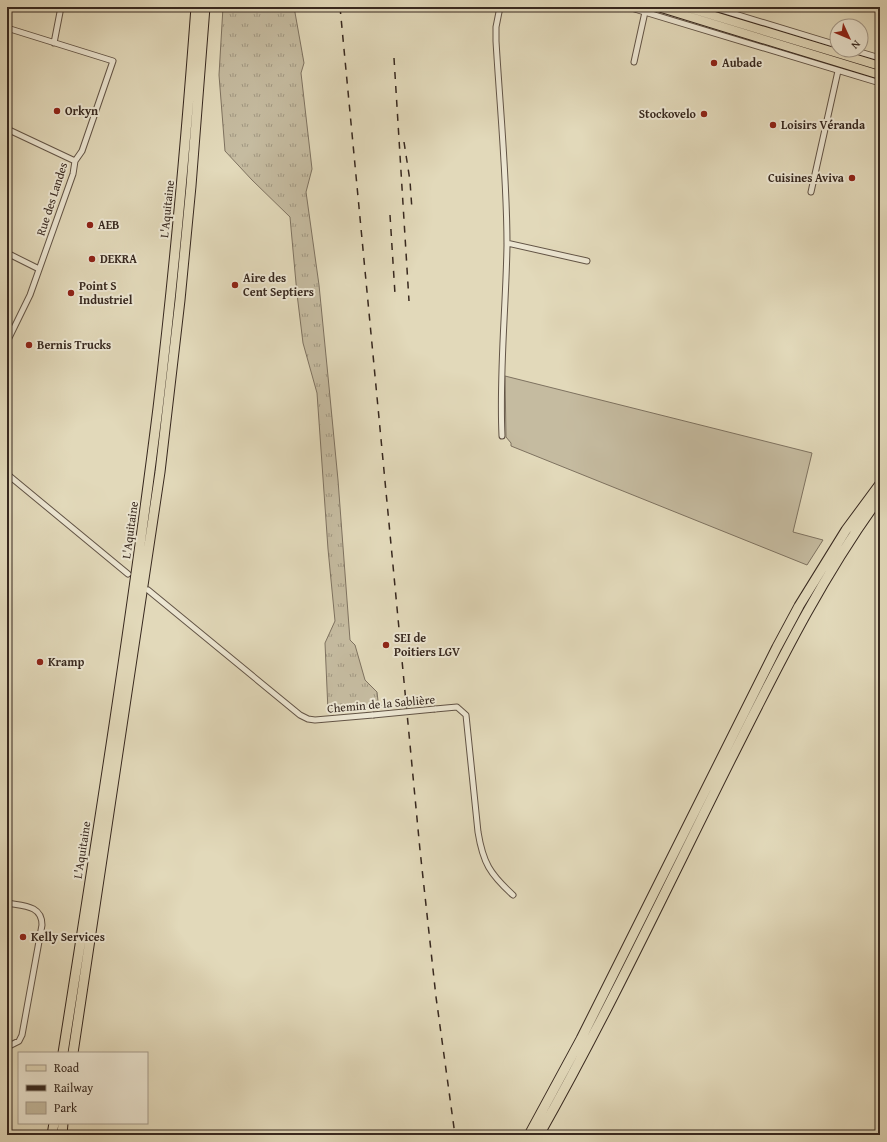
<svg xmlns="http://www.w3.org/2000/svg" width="887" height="1142" viewBox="0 0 887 1142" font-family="'Gentium Book Plus',serif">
  <defs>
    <pattern id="grass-tufts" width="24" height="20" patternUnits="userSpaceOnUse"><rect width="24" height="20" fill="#c5bba0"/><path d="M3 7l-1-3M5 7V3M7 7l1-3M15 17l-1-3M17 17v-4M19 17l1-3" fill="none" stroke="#a19882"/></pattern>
  </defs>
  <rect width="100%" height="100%" fill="#e2d9ba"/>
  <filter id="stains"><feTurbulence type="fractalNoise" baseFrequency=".005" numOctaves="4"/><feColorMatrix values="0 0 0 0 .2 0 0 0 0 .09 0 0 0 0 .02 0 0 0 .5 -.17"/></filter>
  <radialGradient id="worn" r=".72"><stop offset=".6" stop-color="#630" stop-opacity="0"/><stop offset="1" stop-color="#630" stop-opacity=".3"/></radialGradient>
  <!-- grass -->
  <path fill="url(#grass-tufts)" stroke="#7e7260" d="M223 7H294L304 63 301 73 312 169 306 192 319 285 327 366 338 480 350 640 355 645 365 680 377 692 378 701 382 706 328 711 325 643 335 621 328 549 317 393 303 343 297 294 290 217 252 180 225 151 219 75Z"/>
  <!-- green -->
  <path fill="#c5bba0" stroke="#7e7260" d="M505 376 812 453 793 532 823 540 807 565 511 446V443L506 437Z"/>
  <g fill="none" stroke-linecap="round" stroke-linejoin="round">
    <defs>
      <path id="street" d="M500 7 496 27V41C500 109 507 177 507 245 506 309 499 372 502 436
        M628 7 880 83
        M712 7 837 45
        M7 28 113 61 82 151 75 161 73 174 30 295 7 342
        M54 43 61 7
        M853 50 880 58
        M634 62 645 12
        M7 129 75 161
        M811 192 838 71
        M507 243 587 261
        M7 253 39 269
        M7 474 128 574
        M148 590 300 715 308 719 315 720 373 715
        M435 709 457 707 466 715 478 832C483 863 490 874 513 895
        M7 903C23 906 42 905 42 925L22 1035 19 1041 7 1047"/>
      <path id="primary" d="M658 7 880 75
        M685 7 880 66"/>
      <path id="highway" d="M63 1053C97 838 131 624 158 408 174 275 186 141 196 7
        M73 1053 160 472 180 300 191 186 205 7
        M52 1135 54 1123
        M62 1135 63 1123
        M529 1135 581 1039 777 647 799 606 846 530 880 484
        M539 1135C608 1013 668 885 731 759 776 670 820 579 880 497"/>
    </defs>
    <!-- street casing -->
    <use href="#street" stroke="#625446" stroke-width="7"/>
    <!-- primary casing -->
    <use href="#primary" stroke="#37281f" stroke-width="10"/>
    <!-- highway casing -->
    <use href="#highway" stroke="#37281f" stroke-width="11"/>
    <!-- street -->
    <use href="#street" stroke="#ece6d2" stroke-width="5"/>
    <!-- primary -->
    <use href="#primary" stroke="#e2d9ba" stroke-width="8"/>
    <!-- highway -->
    <use href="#highway" stroke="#e2d9ba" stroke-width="9"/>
    <!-- rail -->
    <path stroke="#37281f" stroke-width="1.5" stroke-dasharray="7 7" stroke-linecap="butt" d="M340 7 420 850 436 997 455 1135
      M394 58 409 301
      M404 142 410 181 412 210
      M390 215 395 294"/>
    <defs>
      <path id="street-bridge" d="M373 715 435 709"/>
    </defs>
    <!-- street-bridge casing -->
    <use href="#street-bridge" stroke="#625446" stroke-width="7" stroke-linecap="butt"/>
    <!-- street-bridge -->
    <use href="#street-bridge" stroke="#ece6d2" stroke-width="5"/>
  </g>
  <!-- markers -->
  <g fill="#8f2418" stroke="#ece6d2" stroke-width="1.5">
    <circle cx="714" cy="63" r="4"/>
    <circle cx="57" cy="111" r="4"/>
    <circle cx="704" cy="114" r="4"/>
    <circle cx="773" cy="125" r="4"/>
    <circle cx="852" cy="178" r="4"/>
    <circle cx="90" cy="225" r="4"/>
    <circle cx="92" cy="259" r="4"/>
    <circle cx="235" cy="285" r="4"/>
    <circle cx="71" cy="293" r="4"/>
    <circle cx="29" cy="345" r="4"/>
    <circle cx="386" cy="645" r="4"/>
    <circle cx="40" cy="662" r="4"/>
    <circle cx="23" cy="937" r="4"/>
  </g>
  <g text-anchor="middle" stroke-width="4" stroke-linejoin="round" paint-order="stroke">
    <!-- poi labels -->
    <g font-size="12" font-weight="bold" fill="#37281f" stroke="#ece6d2" text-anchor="start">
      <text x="722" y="67">Aubade</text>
      <text x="65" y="115">Orkyn</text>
      <text x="696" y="118" text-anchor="end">Stockovelo</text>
      <text x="781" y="129">Loisirs Véranda</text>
      <text x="844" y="182" text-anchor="end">Cuisines Aviva</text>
      <text x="98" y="229">AEB</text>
      <text x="100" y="263">DEKRA</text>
      <text x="243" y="282">Aire des<tspan x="243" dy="14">Cent Septiers</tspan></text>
      <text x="79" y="290">Point S<tspan x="79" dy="14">Industriel</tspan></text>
      <text x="37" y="349">Bernis Trucks</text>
      <text x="394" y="642">SEI de<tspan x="394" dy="14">Poitiers LGV</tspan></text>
      <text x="48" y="666">Kramp</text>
      <text x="31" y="941">Kelly Services</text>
    </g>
    <!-- street labels -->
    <g font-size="12" fill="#37281f" stroke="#ece6d2">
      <text transform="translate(52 199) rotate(-72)" y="4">Rue des Landes</text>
      <text transform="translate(167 209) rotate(-84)" y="4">L'Aquitaine</text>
      <text transform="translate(130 530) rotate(-82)" y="4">L'Aquitaine</text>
      <text transform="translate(381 704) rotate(-5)" y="4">Chemin de la Sablière</text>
      <text transform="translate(82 850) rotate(-81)" y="4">L'Aquitaine</text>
    </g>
  </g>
  <!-- margin -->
  <rect width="887" height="1142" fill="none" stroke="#e2d9ba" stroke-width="24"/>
  <rect x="8" y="8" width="871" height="1126" fill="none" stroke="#37281f" stroke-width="2"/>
  <rect x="12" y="12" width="863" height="1118" fill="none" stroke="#37281f"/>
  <!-- legend -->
  <rect x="18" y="1052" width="130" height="72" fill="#ece6d2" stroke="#a49a8a"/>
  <rect x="26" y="1065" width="20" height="6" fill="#e2d9ba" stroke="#a49a8a"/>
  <text x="54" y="1072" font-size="12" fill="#37281f">Road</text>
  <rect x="26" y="1085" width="20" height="6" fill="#37281f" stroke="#a49a8a"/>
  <text x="54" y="1092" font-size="12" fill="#37281f">Railway</text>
  <rect x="26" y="1102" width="20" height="12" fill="#c5bba0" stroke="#a49a8a"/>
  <text x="54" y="1112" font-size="12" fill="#37281f">Park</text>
  <!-- north arrow -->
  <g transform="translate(849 38) rotate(134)"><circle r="19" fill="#ece6d2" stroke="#a49a8a"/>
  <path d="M0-3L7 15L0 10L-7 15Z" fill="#8f2418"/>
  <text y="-6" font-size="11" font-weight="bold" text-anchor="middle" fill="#37281f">N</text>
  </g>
  <rect width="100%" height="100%" filter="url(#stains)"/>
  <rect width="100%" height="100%" fill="url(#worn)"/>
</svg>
